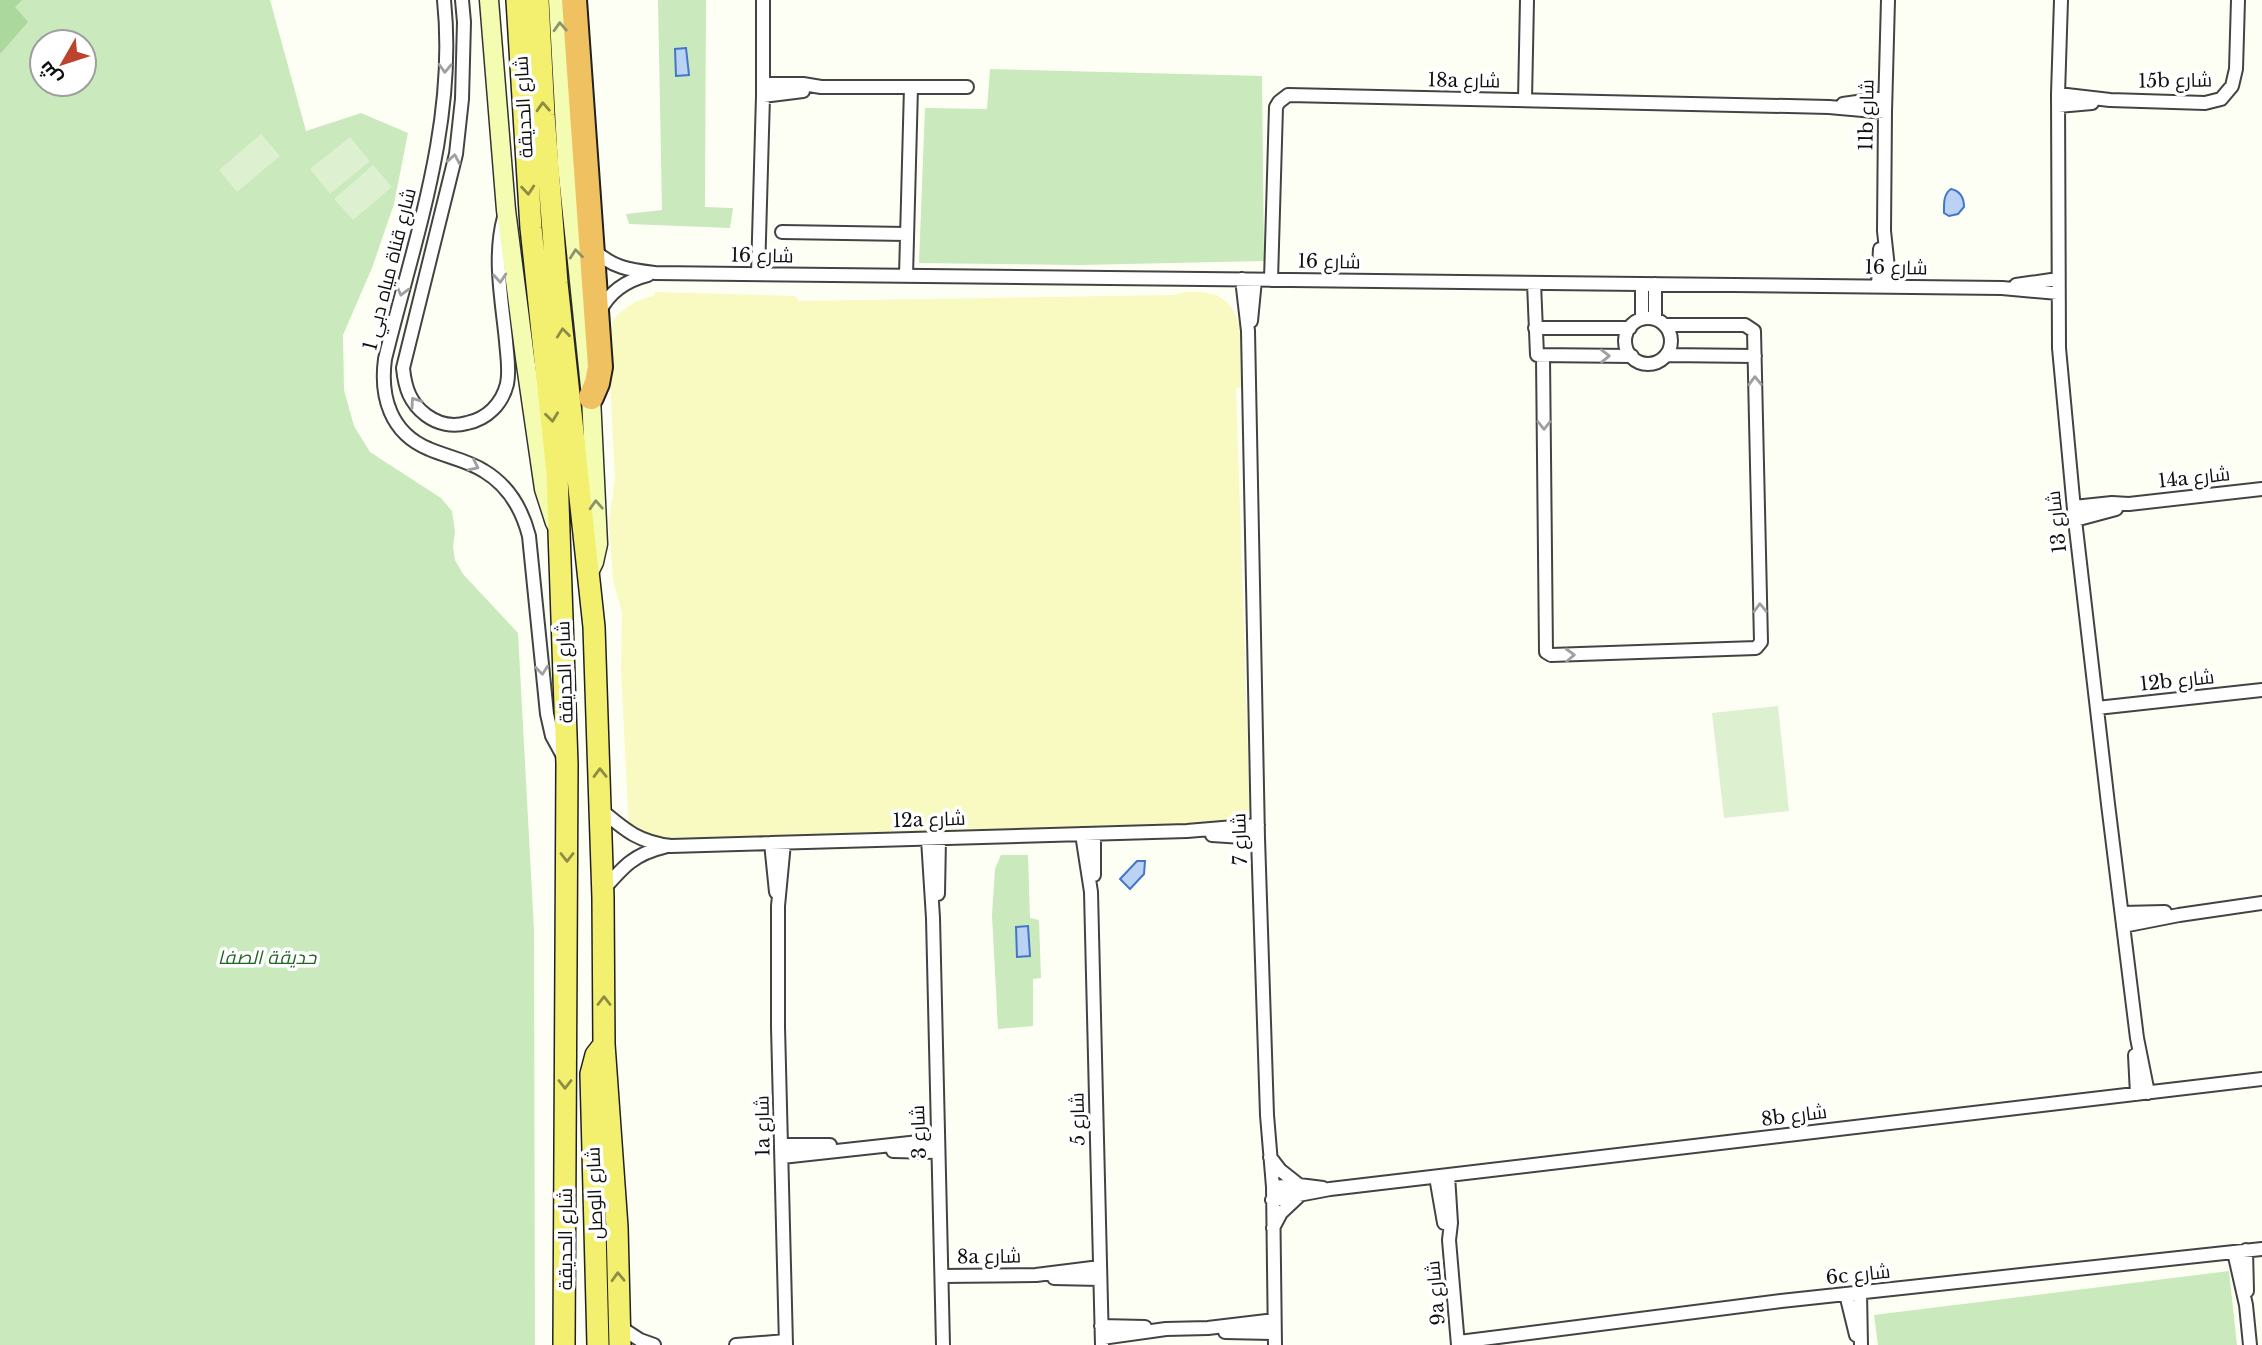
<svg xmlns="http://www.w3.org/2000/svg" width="2262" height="1345" viewBox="0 0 2262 1345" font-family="'Libre Baskerville',Cairo,serif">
  <rect width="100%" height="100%" fill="#fefff4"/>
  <!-- green -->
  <path fill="#cae9bd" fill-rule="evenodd" d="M0 0H270L306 131 361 113 408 133 394 204 372 268 343 335 344 390 354 426 370 452 441 498 452 511 455 532 453 547 455 560 463 574 518 633 534 930 535 1345H0ZM42 42H84V84H42Z
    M658 0H706L705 207 733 208 730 228 629 224 626 214 662 210Z
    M990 69 1262 76 1264 261 1080 265 919 263 925 108 987 109Z
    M1001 855H1028L1030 918 1039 920 1041 978 1033 979V1026L998 1029 992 915 995 869Z
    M2229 1271 2237 1345H1878L1874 1315Z"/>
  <!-- forest -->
  <path fill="#abd99d" d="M0 0H22L15 7 28 22 0 54Z"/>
  <!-- sand -->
  <path fill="#f9f9c2" d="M654 292 795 296 799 301 1174 295C1184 291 1196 291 1207 293 1250 300 1241 355 1241 387L1236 388 1249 783 1253 790C1250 819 1244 824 1218 836L659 851 629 828 621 671 622 613 613 580 609 522 615 478 608 344 613 321 618 314 635 302 655 295Z"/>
  <!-- pitch -->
  <path fill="#ddf0cf" d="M261 134 280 156 237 192 219 170Z
    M350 137 370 161 330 194 310 169Z
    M373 165 392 187 353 220 334 199Z
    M1778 706 1789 811 1724 818 1712 713Z"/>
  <!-- water -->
  <path fill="#bad2f4" stroke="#4376c9" stroke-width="2" d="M686 48 689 75 676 76 675 49Z
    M1951 189C1960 191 1964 198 1964 207L1958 214 1949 216 1944 213C1944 205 1943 194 1951 189Z
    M1137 861H1145L1144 874 1130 889 1120 879Z
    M1028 926 1030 956 1017 957 1016 927Z"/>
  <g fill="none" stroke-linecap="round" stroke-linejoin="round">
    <defs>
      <path id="minor" d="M444 0C457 124 414 240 385 359 380 396 390 433 429 449 447 457 467 460 484 471 509 486 522 509 529 536L547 714 552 736 564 758
        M462 0 464 22 462 99 456 154 403 368C405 388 410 403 426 415 438 424 453 427 467 423 487 419 502 404 507 384 510 370 507 355 506 341 502 300 493 257 504 217
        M1888 0 1885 112 1884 231 1890 286
        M2061 0 2058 94 2059 348 2075 520 2108 804 2137 1038 2148 1093
        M763 84H803L821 87H967
        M2058 94 2110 100 2205 103 2221 99 2232 86 2236 69 2238 0
        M763 96 803 91
        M1525 100 1527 0
        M1843 104 1885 98
        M2058 106 2092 103
        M782 232 907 234
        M593 249C612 268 630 270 655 273L2002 288 2058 293
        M758 274 763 96V0
        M906 276 911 87
        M1242 279 1248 331 1258 838 1267 1115 1273 1187 1275 1345
        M1271 280 1276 107 1279 102 1288 95 1829 107 1885 112
        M1534 283 1537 355 1632 356
        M2016 285 2058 279
        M1878 286 1880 249
        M600 311C610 291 628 280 648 275
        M1625 341a23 23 0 1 1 46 0a23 23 0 1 1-46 0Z
        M1642 319V284
        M1655 319V284
        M1251 321 1255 280
        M1535 328H1630
        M1666 355 1755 356
        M1543 357 1546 652 1551 655 1756 648 1761 642 1754 331 1745 325H1665
        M2074 507 2112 503 2129 504 2262 489
        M2075 520 2116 509
        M2097 708 2262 690
        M600 809C625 830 638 842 671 846L1187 831 1258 825
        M1082 834 1091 892 1102 1345
        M1212 835 1258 838
        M928 839 933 918 943 1345
        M771 843 776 892
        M784 843 778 906V1027L786 1345
        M1094 875V834
        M603 890C623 867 634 854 664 847
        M938 894 939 838
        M2122 913 2165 912
        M2123 926 2179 915 2262 903
        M2135 1055 2137 1094
        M781 1145H830
        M893 1151 937 1152
        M782 1157C834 1151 885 1146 937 1140
        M1270 1157 1280 1170 1299 1185
        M1448 1175 1451 1223 1449 1240 1458 1345
        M1436 1177 1444 1223
        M1273 1187 1299 1185 1323 1188
        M1272 1200 1330 1189 2262 1079
        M1273 1228 1281 1213 1298 1197
        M2246 1250 2247 1291
        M2234 1252 2246 1305 2250 1345
        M942 1276 1036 1275 1100 1267
        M1054 1278 1100 1279
        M1860 1293 1861 1345
        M1846 1294 1856 1335
        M1101 1326 1145 1327
        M620 1327 640 1340 654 1345
        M1225 1332 1274 1333
        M1102 1338 1166 1329 1208 1328 1274 1320
        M1459 1342 1781 1301 2262 1249
        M736 1345 786 1341"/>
      <path id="secondary" d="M489 0 506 210 525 358 544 489 555 523
        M558 0 567 165 591 397 598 544 594 562 589 572"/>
      <path id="primary" d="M517 0 531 228 557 473 567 764 564 1345
        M538 0 544 115 557 283 594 627 603 898 604 1044 617 1227 620 1345
        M598 1345 591 1074 596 1055 603 1046"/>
      <path id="motorway" d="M574 0 600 367 597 383 591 397"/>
    </defs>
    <!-- minor casing -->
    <use href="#minor" stroke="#434343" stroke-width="16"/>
    <!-- secondary casing -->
    <use href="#secondary" stroke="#323232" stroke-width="21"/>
    <!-- primary casing -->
    <use href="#primary" stroke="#212121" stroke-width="24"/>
    <!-- motorway casing -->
    <use href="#motorway" stroke="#212121" stroke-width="28"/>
    <!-- minor -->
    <use href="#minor" stroke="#fff" stroke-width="12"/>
    <!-- secondary -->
    <use href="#secondary" stroke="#f4fcb1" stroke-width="18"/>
    <!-- primary -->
    <use href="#primary" stroke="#f4f06f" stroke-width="21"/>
    <!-- motorway -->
    <use href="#motorway" stroke="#efc161" stroke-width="24"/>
  </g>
  <!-- one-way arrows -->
  <defs><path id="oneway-chevron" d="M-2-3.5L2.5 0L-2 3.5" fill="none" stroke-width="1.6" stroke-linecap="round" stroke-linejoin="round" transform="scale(1.75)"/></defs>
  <g stroke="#8d9269">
    <use href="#oneway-chevron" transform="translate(560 27) rotate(-93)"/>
    <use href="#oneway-chevron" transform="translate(576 254) rotate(-96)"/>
    <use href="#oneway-chevron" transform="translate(596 505) rotate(-93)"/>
  </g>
  <g stroke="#9f9f9f">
    <use href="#oneway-chevron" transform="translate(445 68) rotate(92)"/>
    <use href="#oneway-chevron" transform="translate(454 159) rotate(-80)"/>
    <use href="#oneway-chevron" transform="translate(500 278) rotate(85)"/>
    <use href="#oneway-chevron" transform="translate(402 291) rotate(105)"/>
    <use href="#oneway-chevron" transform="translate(1605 356) rotate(-1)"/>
    <use href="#oneway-chevron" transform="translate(1755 381) rotate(-91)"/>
    <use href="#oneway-chevron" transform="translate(415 402) rotate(-125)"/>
    <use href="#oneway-chevron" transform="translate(1544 425) rotate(90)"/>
    <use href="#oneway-chevron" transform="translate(474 466) rotate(26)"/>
    <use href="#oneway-chevron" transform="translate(1760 608) rotate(-92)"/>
    <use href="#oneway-chevron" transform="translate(1570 655) rotate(-2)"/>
    <use href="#oneway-chevron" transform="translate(542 670) rotate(84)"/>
  </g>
  <g stroke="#8d8b44">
    <use href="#oneway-chevron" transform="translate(543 107) rotate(-93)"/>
    <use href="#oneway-chevron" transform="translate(528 190) rotate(85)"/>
    <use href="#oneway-chevron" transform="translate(563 333) rotate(-96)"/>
    <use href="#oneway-chevron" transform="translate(552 417) rotate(83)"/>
    <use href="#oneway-chevron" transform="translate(600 773) rotate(-91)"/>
    <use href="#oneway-chevron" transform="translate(567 857) rotate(90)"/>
    <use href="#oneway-chevron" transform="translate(604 1001) rotate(-90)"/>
    <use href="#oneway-chevron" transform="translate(565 1084) rotate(90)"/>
    <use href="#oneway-chevron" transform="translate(618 1277) rotate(-92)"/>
  </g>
  <g text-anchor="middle" stroke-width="7" stroke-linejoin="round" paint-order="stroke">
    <!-- street labels -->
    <g font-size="19" fill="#101010" stroke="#fff">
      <text transform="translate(1464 80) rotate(1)" y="7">18a شارع</text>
      <text transform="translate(2175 80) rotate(-1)" y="7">15b شارع</text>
      <text transform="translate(523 107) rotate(-93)" y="7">شارع الحديقة</text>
      <text transform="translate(1866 115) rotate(-89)" y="7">11b شارع</text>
      <text transform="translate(762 255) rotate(1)" y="7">شارع 16</text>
      <text transform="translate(1329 261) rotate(1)" y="7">شارع 16</text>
      <text transform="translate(1896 267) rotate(1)" y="7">شارع 16</text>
      <text transform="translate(389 269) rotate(-76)" y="7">شارع قناة مياه دبي 1</text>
      <text transform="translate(2194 477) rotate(-6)" y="7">14a شارع</text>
      <text transform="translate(2056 522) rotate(-96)" y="7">شارع 13</text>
      <text transform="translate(564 672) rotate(-92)" y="7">شارع الحديقة</text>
      <text transform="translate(2177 680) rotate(-6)" y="7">12b شارع</text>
      <text transform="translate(929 819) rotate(-2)" y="7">12a شارع</text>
      <text transform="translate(1239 839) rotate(-92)" y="7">شارع 7</text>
      <text transform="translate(1794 1115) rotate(-7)" y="7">8b شارع</text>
      <text transform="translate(1077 1119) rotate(-91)" y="7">شارع 5</text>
      <text transform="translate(762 1126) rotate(-91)" y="7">1a شارع</text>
      <text transform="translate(918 1132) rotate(-92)" y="7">شارع 3</text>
      <text transform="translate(594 1193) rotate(-92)" y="7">شارع الوصل</text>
      <text transform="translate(565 1239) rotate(-90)" y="7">شارع الحديقة</text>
      <text transform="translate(989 1256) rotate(-1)" y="7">8a شارع</text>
      <text transform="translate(1858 1274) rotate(-6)" y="7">6c شارع</text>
      <text transform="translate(1435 1293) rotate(-95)" y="7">9a شارع</text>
    </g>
    <!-- park labels -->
    <g font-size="19" font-style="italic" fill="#216722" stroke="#fff">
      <text x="267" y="964">حديقة الصفا</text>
    </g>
  </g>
  <!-- north arrow -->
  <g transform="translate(63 63) rotate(231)"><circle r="33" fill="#ffffff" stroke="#9f9f9f" stroke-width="2"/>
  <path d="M0-5L12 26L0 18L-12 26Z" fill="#bd442c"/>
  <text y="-10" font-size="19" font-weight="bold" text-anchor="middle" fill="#101010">ش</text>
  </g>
</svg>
